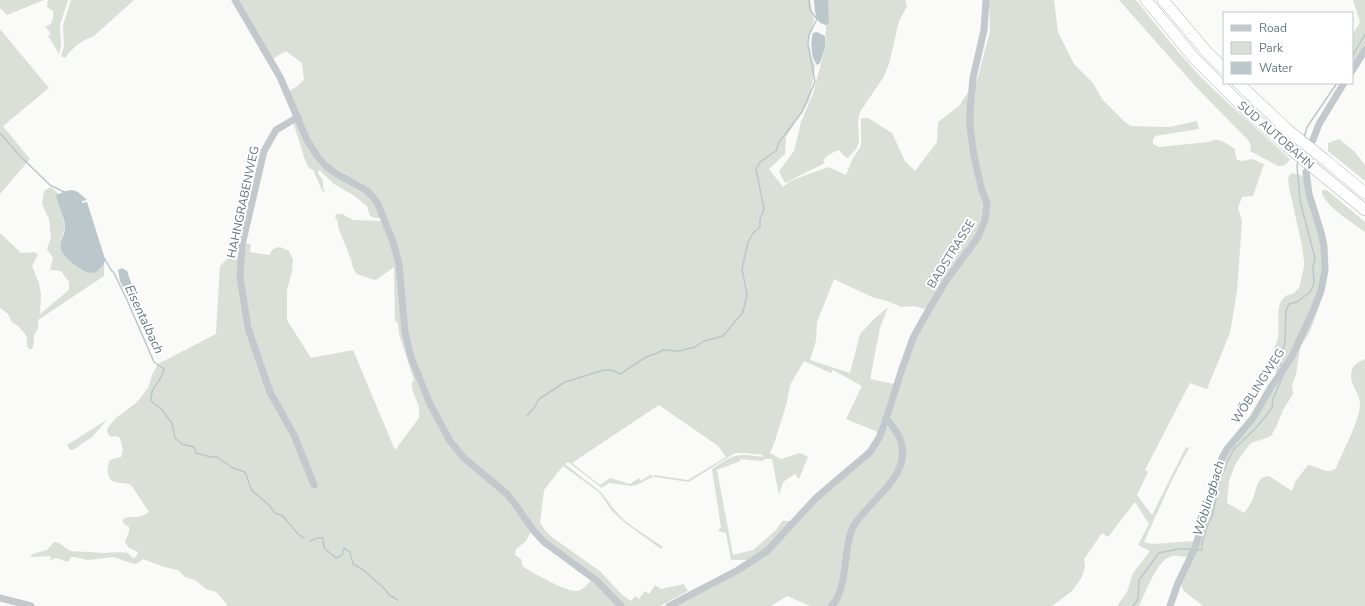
<svg xmlns="http://www.w3.org/2000/svg" width="1365" height="606" viewBox="0 0 1365 606" font-family="'Nunito Sans',sans-serif">
  <rect width="100%" height="100%" fill="#fafaf8"/>
  <!-- green -->
  <path fill="#dadfd7" fill-rule="evenodd" d="M0 0H44L7 15 0 8Z
    M48 0H68L60 25 61 47 59 54 48 36 51 34 45 26 50 25 53 19V11L47 7Z
    M71 0H134L94 36C81 41 73 47 65 58L61 56 64 47 63 25Z
    M237 0H810L814 20 808 43 815 67 809 101 786 137 785 154 769 169 783 187 790 181 828 167 846 175 852 160 861 146V118H868L892 133 905 161 915 171 937 142 938 122 959 106 978 77 990 31 989 0H1054L1058 32 1074 64 1093 83 1102 99 1126 123 1131 126 1169 127 1197 121 1199 129 1155 136 1153 140V144L1159 147 1209 142C1219 136 1226 144 1235 149V152L1237 160 1243 161 1252 159 1264 164 1253 196 1242 197 1238 208 1242 221 1237 291 1230 333 1207 389 1190 383 1145 470 1148 472 1137 495 1152 515 1186 447 1189 448 1173 478 1144 542 1152 544 1195 541 1188 557C1183 557 1176 555 1172 556 1157 559 1145 594 1139 606H1117L1127 592 1133 573 1150 551 1138 545 1149 524 1135 502 1108 537 1102 533 1084 559 1085 567 1082 577 1072 591 1052 606H834L851 536 865 513 903 459 889 418 926 309 914 306 901 307 890 302 872 297 834 279 817 322 816 341 810 360 850 373 860 334 874 319 888 307 880 328 870 379 894 384 878 432 846 419 862 386 833 370 831 373 804 361 790 385 787 402 775 441 770 453 781 459 800 453 808 457 799 479 795 474 783 482 779 495 772 459H765L762 461 740 459V461L717 470 733 555 753 550 776 530 782 521H791L765 550 747 562 746 560H731L726 533 718 531 721 527 712 469C735 454 735 453 763 457V455L744 453H735L689 482 655 477 648 479 637 485 631 486 609 483 602 488 568 462 565 464 602 493 613 508 626 522 663 547 661 549 625 523 611 510 600 493 563 466 544 490 540 523 545 530 552 537 601 572 622 595 631 601 635 596 639 599 645 591 649 594 655 585 661 589 684 584 688 591 660 606H625L545 541 523 511 456 445 432 403 409 342 404 286 377 198 332 168 312 144 289 91 296 87 304 80 302 63 286 51 272 59ZM659 405 718 446 726 457 688 480 655 475 652 477 651 474 641 481 639 478 630 484 610 478 600 485 572 463Z
    M827 0H905L907 6 899 21 889 64 883 78 860 112 858 122 859 142 856 149 848 158 844 156 839 150C833 152 827 155 823 160L825 163 785 183 779 171 794 151 801 122 813 94 825 48 826 25 829 23Z
    M1119 0H1136C1156 25 1176 50 1197 73 1226 103 1259 130 1290 159 1287 164 1284 166 1278 166L1250 151 1251 146 1249 141 1196 87Z
    M1353 0H1365V46L1352 66V36L1360 22Z
    M0 29 49 88 3 126 30 159 0 194Z
    M294 122 296 123 316 159 362 190 373 201 380 216V218H375L370 216 367 206 353 195 334 184 319 170 318 173 323 181V188L325 191 323 192 313 170 309 168 305 160 294 125 292 123Z
    M1339 139 1354 151 1365 165V181L1328 151V143Z
    M1291 173 1304 176 1321 246 1322 298 1310 331 1300 348 1296 375 1292 385 1293 394 1283 410 1276 427 1271 436 1266 438 1251 443 1242 454 1235 465 1229 481 1227 503 1244 513C1247 509 1250 505 1252 501 1257 492 1255 476 1269 476L1292 491 1295 482 1308 465C1319 466 1326 476 1336 468 1343 451 1360 420 1360 404 1360 393 1350 385 1351 374 1352 365 1358 362 1365 359V606H1203L1184 591 1180 583 1224 459 1280 378C1277 372 1271 365 1271 358 1272 350 1277 344 1278 337 1280 324 1273 295 1293 294L1299 288 1304 267V261L1302 246 1289 187 1288 178Z
    M51 187 59 194 57 195 63 215 65 228 61 240 69 261 91 273 100 269 104 264V276L38 320V329C31 337 36 341 32 349H29L27 346V338L25 334 18 326 12 322 8 314 0 308V233L21 253 35 252 38 255 32 266 39 283 41 294 40 314 69 290V282L61 271 50 270 53 258 47 249 51 238 49 219 42 204 44 191Z
    M1322 190H1327L1365 222V232C1355 225 1320 203 1322 190Z
    M336 214H342L353 220 382 221 395 258 403 333 448 442 505 496 531 531 526 541 516 549 515 555 521 559 523 567C534 573 566 592 577 591 583 590 588 584 591 580L622 606H227L226 603 216 592 206 589 195 580 185 577 178 570 164 567 143 559 138 563 134 564 113 557 88 560 74 557H71L68 562 56 558 50 560 51 556 32 557 30 555 47 550 54 542 59 543 70 551 105 553 120 552 128 553 133 558 136 557 138 552 128 547 125 542 129 532V527L124 524 122 520C128 516 132 517 139 517 142 516 146 514 149 512L131 485C122 481 111 486 108 474 107 468 108 465 110 460L121 457 123 450 120 438 116 436 111 437 108 434 107 430 109 426 117 417 136 403 142 396 148 388 152 375 158 364 216 334 220 266 230 256 235 254 242 260 244 243 251 244 250 252 269 255 273 249 280 247 289 251 293 260 292 272 287 290V320L311 358 353 350 395 450 419 418V407L412 389V383L414 380 399 334 398 323 395 321 394 267 376 280 371 279 357 274 353 268 351 259 338 227V221L335 217Z
    M108 419 92 437 73 450H70L67 445Z
    M887 427H889L895 434 899 442 900 458 894 475 855 519 839 587 829 606H810L787 596 771 606H674L739 573 769 553 818 500 871 453Z"/>
  <!-- water -->
  <path fill="#bbc7cb" d="M814 0H828L829 23 826 25C814 23 815 10 814 0Z
    M817 32 825 36V48L820 63 817 65C811 57 810 42 813 33Z
    M72 190 78 192 87 200 82 201V203L87 202 105 259C105 263 104 264 102 267 99 270 95 273 91 273 82 272 63 258 61 249 59 241 65 235 65 228 65 216 58 206 56 195L66 191Z
    M122 268 127 271 133 288 132 293 125 291 120 281 118 270Z"/>
  <g fill="none" stroke-linecap="round" stroke-linejoin="round">
    <!-- stream -->
    <path stroke="#bbc7cb" stroke-width="1.5" d="M1352 57 1365 34
      M0 133 20 156 50 185 64 192
      M1304 138 1307 127 1337 83
      M105 259 111 270 114 273 127 300 154 362 164 369C161 383 150 386 151 401L162 410 172 423 175 438 182 444 194 447 196 453 211 457H217L233 468 245 472 252 491 269 505 275 513 283 516 298 534 304 538
      M1282 367 1279 361 1285 343 1286 311 1289 304 1297 302 1310 292 1314 284 1313 267 1315 258 1300 201 1297 166 1298 161
      M527 416 534 408 539 399 565 382 604 370H612L620 374 646 357 655 354 663 350 679 351 695 347 704 341 723 336 743 312 747 295 742 269 748 242 753 233 760 227V219L764 209 756 169 760 162 776 151 779 142 802 112 815 82 808 44 809 35 817 19 810 10 809 0
      M310 541 317 538H323L324 548 336 558 342 555 344 548 350 552 353 564 362 569 385 589 389 595 398 600
      M1198 550H1202V543L1207 526 1212 517 1220 480 1229 458 1234 449 1256 428 1272 408 1273 399 1283 375
      M1133 606 1138 599 1139 580 1159 553 1178 549H1192"/>
    <defs>
      <path id="highway" d="M1146 0 1194 58 1246 110 1287 146
        M1163 0 1206 51 1224 69
        M1238 83 1289 131
        M1324 159 1365 193
        M1321 174 1365 210"/>
    </defs>
    <!-- highway casing -->
    <use href="#highway" stroke="#b4b9bd" stroke-width="12"/>
    <!-- minor -->
    <path stroke="#c3c8cc" stroke-width="7" d="M235 0 280 77 307 140 318 157 326 166 335 173 366 190 373 197 378 204 393 242 399 264 405 332 411 357 430 404 450 441 464 458 507 494 515 504 533 530 544 542 597 581 621 606
      M1352 71 1365 50
      M298 117 276 130 264 151 242 245 240 277 248 328 270 392 294 435 314 485
      M1313 140 1319 124 1344 83
      M0 598 31 606
      M669 606 738 570 767 551 816 498 870 452 879 438 885 422 901 372 913 338 924 318 946 281 978 237 985 220 987 204 981 187 974 156 970 127V111L973 78 984 30 986 0
      M832 606C848 586 843 555 851 532 854 522 862 515 869 507 885 489 909 469 901 442 898 433 892 425 886 418
      M1170 606 1178 583 1195 548 1222 458 1227 449 1253 418 1271 387 1291 358 1313 311 1321 291 1325 270 1324 246 1321 232 1309 194 1306 172"/>
    <!-- highway -->
    <use href="#highway" stroke="#fff" stroke-width="11"/>
    <defs>
      <path id="highway-bridge" d="M1289 131 1324 159
        M1287 146 1321 174"/>
    </defs>
    <!-- highway-bridge casing -->
    <use href="#highway-bridge" stroke="#b4b9bd" stroke-width="12" stroke-linecap="butt"/>
    <!-- highway-bridge -->
    <use href="#highway-bridge" stroke="#fff" stroke-width="11"/>
  </g>
  <g text-anchor="middle" stroke-width="4" stroke-linejoin="round" paint-order="stroke">
    <!-- street labels -->
    <g font-size="12" fill="#657683" stroke="#fff">
      <text transform="translate(1276 135) rotate(41)" y="4">SÜD AUTOBAHN</text>
      <text transform="translate(243 202) rotate(-78)" y="4">HAHNGRABENWEG</text>
      <text transform="translate(951 254) rotate(-58)" y="4">BADSTRASSE</text>
      <text transform="translate(1258 386) rotate(-57)" y="4">WÖBLINGWEG</text>
    </g>
    <!-- water labels -->
    <g font-size="13" font-style="italic" fill="#60757c" stroke="#fff">
      <text transform="translate(145 319) rotate(65)" y="5">Eisentalbach</text>
      <text transform="translate(1208 498) rotate(-73)" y="5">Wöblingbach</text>
    </g>
  </g>
  <!-- legend -->
  <rect x="1223" y="12" width="130" height="72" fill="#ffffff" stroke="#c1c8cd"/>
  <rect x="1231" y="25" width="20" height="6" fill="#c3c8cc" stroke="#c1c8cd"/>
  <text x="1259" y="32" font-size="12" fill="#657683">Road</text>
  <rect x="1231" y="42" width="20" height="12" fill="#dadfd7" stroke="#c1c8cd"/>
  <text x="1259" y="52" font-size="12" fill="#657683">Park</text>
  <rect x="1231" y="62" width="20" height="12" fill="#bbc7cb" stroke="#c1c8cd"/>
  <text x="1259" y="72" font-size="12" fill="#657683">Water</text>
</svg>
